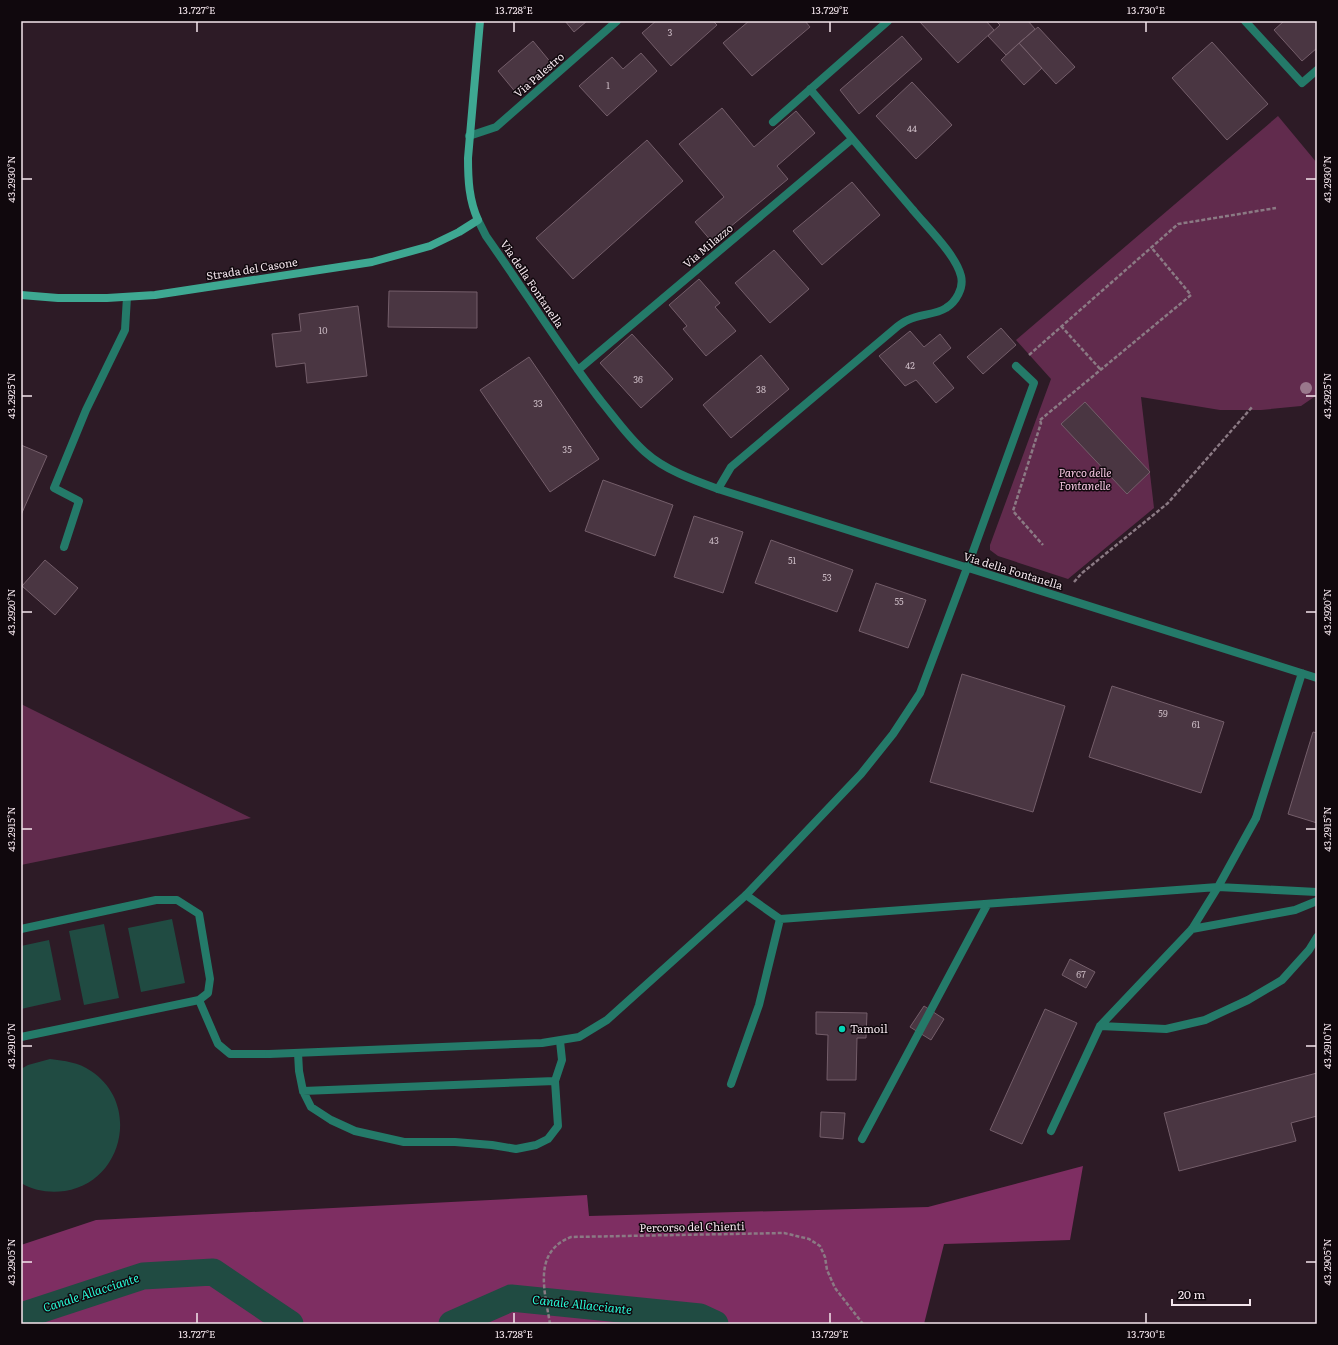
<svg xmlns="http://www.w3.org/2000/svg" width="1338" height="1345" viewBox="0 0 1338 1345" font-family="Literata,serif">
  <rect width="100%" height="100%" fill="#2d1b26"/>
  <!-- green -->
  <path fill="#612b4d" d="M1278 116 1317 163V395L1301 406 1261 410H1220L1141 397 1154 508 1068 579 998 556 990 550V545L1051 379 1016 340Z
    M21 704 29 708 251 818 21 865Z"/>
  <!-- forest -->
  <path fill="#7e2e62" d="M1083 1166 1070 1240 944 1244 924 1324H21V1245L96 1220 587 1195 589 1216 928 1207Z"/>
  <!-- water -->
  <path fill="#204b42" d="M172 919 185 983 141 992 128 928Z
    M104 924 119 998 84 1005 69 931Z
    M49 940 61 1000 21 1009V946Z
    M50 1059C65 1061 78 1062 91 1071 141 1104 123 1182 65 1191 49 1193 35 1191 21 1183V1069L28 1065Z"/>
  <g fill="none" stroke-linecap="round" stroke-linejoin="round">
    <!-- canal -->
    <path stroke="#204b42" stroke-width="27" d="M21 1316 143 1276 213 1272 290 1324
      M452 1324 511 1298 700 1317 715 1324"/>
  </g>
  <!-- building -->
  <path fill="#4a3642" stroke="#745e6a" d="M565 21H587L574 32Z
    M656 21H713L717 25 671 66 642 33Z
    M749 21H805L810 27 752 76 723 43Z
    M919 21H986L994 30 958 63Z
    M996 21H1028L1035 29 1006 55 988 36 1000 25Z
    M1284 21H1317V48L1302 61 1274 30Z
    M1038 27 1075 67 1056 84 1019 43Z
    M902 36 922 59 859 114 840 90Z
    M533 41 552 64 517 94 498 71Z
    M1212 42 1268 104 1227 140 1172 78Z
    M1019 43 1042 68 1024 85 1001 60Z
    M641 53 657 71 607 116 579 86 612 57 623 69Z
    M912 82 952 125 916 159 876 116Z
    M722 108 754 147 796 111 815 133 777 166 788 179 712 242 695 222 724 197 679 144Z
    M647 140 683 181 573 279 536 238Z
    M852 182 880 215 822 265 793 231Z
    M774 250 809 289 770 323 735 283Z
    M699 279 720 303 715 307 736 331 706 356 683 329 687 326 669 305Z
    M389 291 477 292V328L388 327Z
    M358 306 367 376 307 383 305 363 276 367 272 334 301 331 299 314Z
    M1001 328 1016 345 983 374 967 357Z
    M910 331 924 347 940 334 951 348 933 363 954 388 936 403 916 380 905 386 879 356Z
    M632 334 673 379 641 408 600 363Z
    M761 355 789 389 731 438 703 405Z
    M529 357 599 459 550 492 480 390Z
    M1085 402 1150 472 1127 494 1061 424Z
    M21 445 47 456 21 515Z
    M603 480 673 505 655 556 585 531Z
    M694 516 743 532 723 593 674 577Z
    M771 540 853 570 837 612 755 583Z
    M45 560 78 588 55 615 22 586Z
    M876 583 926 600 908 648 859 631Z
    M962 674 1065 706 1033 812 930 782Z
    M1112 686 1224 722 1201 793 1089 757Z
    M1313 732 1317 733V823L1288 814Z
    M1070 959 1095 972 1086 988 1062 975Z
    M924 1006 944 1019 931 1040 910 1027Z
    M1045 1009 1077 1023 1022 1144 990 1130Z
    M816 1012 867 1013 866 1038H857L856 1080H827L828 1035 816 1034Z
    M1317 1073V1116L1291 1123 1296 1141 1179 1171 1164 1113Z
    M821 1112 845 1113 843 1139 820 1137Z"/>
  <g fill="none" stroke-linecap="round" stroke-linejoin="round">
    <!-- path -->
    <path stroke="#8b7a84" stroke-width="2.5" stroke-dasharray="4 2" stroke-linecap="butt" d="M1061 326 1101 370
      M1029 355 1178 224 1276 208
      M1040 420 1191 295 1151 247
      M1040 421 1041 423 1013 511 1043 545
      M1074 582 1082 573 1168 503 1253 406
      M550 1324C545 1292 532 1252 571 1237L784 1233 809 1239 820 1246 825 1257 827 1270 835 1288 863 1324"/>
    <!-- lane -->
    <path stroke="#247a69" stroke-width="8" d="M1245 21 1302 83 1317 70
      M718 489 731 467 898 326C901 324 905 321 908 320 920 314 935 315 946 308 956 302 964 288 961 276 956 255 927 227 913 210
      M64 547 79 501 54 488 86 410 125 330 127 297
      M967 568 1034 383 1016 366
      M746 895 780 919 1218 887 1317 892
      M21 929 156 900H177L199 914 210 979 208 993 199 1000 21 1037
      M1192 929 1295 910 1317 901
      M199 1000 218 1044 230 1054H269
      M1100 1026 1166 1029 1205 1020 1248 1000 1282 980 1309 950 1317 937
      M298 1053 299 1071 303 1091 311 1107 331 1120 355 1131 404 1142H455L492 1145 516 1149 536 1145 548 1139 558 1126 555 1081 562 1060 560 1041
      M731 1084 759 1005 780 919
      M303 1091 555 1081
      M1051 1131 1100 1026 1192 929 1218 887 1256 818
      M862 1139 987 905"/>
    <!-- street -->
    <path stroke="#247a69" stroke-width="8" d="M810 89 913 210
      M773 122 888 21
      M469 136 496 127 617 21
      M478 220 486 236C525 291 560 348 601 401 615 418 628 437 645 452 665 470 693 480 718 489L1317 678
      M578 370 852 139
      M1256 818 1302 673
      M269 1054 542 1043 579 1037 607 1020 746 895 861 774 893 734 920 693 967 568"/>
    <!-- secondary -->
    <path stroke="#3ea892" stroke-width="8" d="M21 295 58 298H107L155 295 372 262 430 246 459 232 478 220C469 200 468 180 468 158L480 21"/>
  </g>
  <!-- trees -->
  <circle fill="#9a788c" cx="1306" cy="388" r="6"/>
  <!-- ticks -->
  <path fill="none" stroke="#f3e5ec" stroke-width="1.5" d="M197 22V32M514 22V32M830 22V32M1146 22V32M22 179H32M1306 179H1316M22 396H32M1306 396H1316M22 612H32M1306 612H1316M22 829H32M1306 829H1316M22 1046H32M1306 1046H1316M22 1262H32M1306 1262H1316M197 1313V1323M514 1313V1323M830 1313V1323M1146 1313V1323"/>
  <!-- markers -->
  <circle fill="#04d5b6" stroke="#10080d" stroke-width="1.5" cx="842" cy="1029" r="4"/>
  <g text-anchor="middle" stroke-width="3" stroke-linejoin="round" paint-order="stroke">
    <!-- number labels -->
    <g font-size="9" fill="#c9b9c2">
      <text x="670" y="36">3</text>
      <text x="608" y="89">1</text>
      <text x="912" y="132">44</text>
      <text x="323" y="334">10</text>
      <text x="910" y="369">42</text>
      <text x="638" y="383">36</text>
      <text x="761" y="393">38</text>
      <text x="538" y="407">33</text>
      <text x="567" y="453">35</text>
      <text x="714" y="544">43</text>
      <text x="792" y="564">51</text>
      <text x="827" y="581">53</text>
      <text x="899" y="605">55</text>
      <text x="1163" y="717">59</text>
      <text x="1196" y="728">61</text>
      <text x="1081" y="978">67</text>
    </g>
    <!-- street labels -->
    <g font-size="11" fill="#f3e5ec" stroke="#10080d">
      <text transform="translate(539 75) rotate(-41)" y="4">Via Palestro</text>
      <text transform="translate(708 246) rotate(-40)" y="4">Via Milazzo</text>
      <text transform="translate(252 269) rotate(-9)" y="4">Strada del Casone</text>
      <text transform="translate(532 284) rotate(56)" y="4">Via della Fontanella</text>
      <text transform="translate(1013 571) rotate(17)" y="4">Via della Fontanella</text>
      <text transform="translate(692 1227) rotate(-1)" y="4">Percorso del Chienti</text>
    </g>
    <!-- park labels -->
    <g font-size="11" font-style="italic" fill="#f3c5df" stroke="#10080d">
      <text x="1085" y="477">Parco delle<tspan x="1085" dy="13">Fontanelle</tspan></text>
    </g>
    <!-- poi labels -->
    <g font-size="11" fill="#f3e5ec" stroke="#10080d" text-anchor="start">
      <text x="850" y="1033">Tamoil</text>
    </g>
    <!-- water labels -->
    <g font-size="12" font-style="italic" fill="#28f8d5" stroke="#10080d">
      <text transform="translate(91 1293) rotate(-18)" y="4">Canale Allacciante</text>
      <text transform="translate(582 1305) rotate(6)" y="4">Canale Allacciante</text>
    </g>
  </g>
  <!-- border -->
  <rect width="1338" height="1345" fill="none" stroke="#10080d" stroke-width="44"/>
  <!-- scale -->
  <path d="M1172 1299v6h78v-6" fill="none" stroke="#f3e5ec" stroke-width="2"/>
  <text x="1178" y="1299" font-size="12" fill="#f3e5ec" stroke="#10080d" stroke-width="3" paint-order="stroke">20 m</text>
  <rect x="22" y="22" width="1294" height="1301" fill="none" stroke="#f3e5ec" stroke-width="1.5"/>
  <g font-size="10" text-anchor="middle" fill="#f3e5ec">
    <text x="197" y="14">13.727°E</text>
    <text x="514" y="14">13.728°E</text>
    <text x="830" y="14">13.729°E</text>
    <text x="1146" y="14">13.730°E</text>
    <text transform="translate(11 179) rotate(-90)" y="4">43.2930°N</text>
    <text transform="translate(1327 179) rotate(-90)" y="4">43.2930°N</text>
    <text transform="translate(11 396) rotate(-90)" y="4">43.2925°N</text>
    <text transform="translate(1327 396) rotate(-90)" y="4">43.2925°N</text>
    <text transform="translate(11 612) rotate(-90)" y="4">43.2920°N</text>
    <text transform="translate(1327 612) rotate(-90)" y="4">43.2920°N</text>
    <text transform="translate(11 829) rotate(-90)" y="4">43.2915°N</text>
    <text transform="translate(1327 829) rotate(-90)" y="4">43.2915°N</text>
    <text transform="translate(11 1046) rotate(-90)" y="4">43.2910°N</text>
    <text transform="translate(1327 1046) rotate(-90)" y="4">43.2910°N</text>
    <text transform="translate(11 1262) rotate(-90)" y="4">43.2905°N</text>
    <text transform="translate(1327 1262) rotate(-90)" y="4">43.2905°N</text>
    <text x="197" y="1338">13.727°E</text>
    <text x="514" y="1338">13.728°E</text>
    <text x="830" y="1338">13.729°E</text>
    <text x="1146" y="1338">13.730°E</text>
  </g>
</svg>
